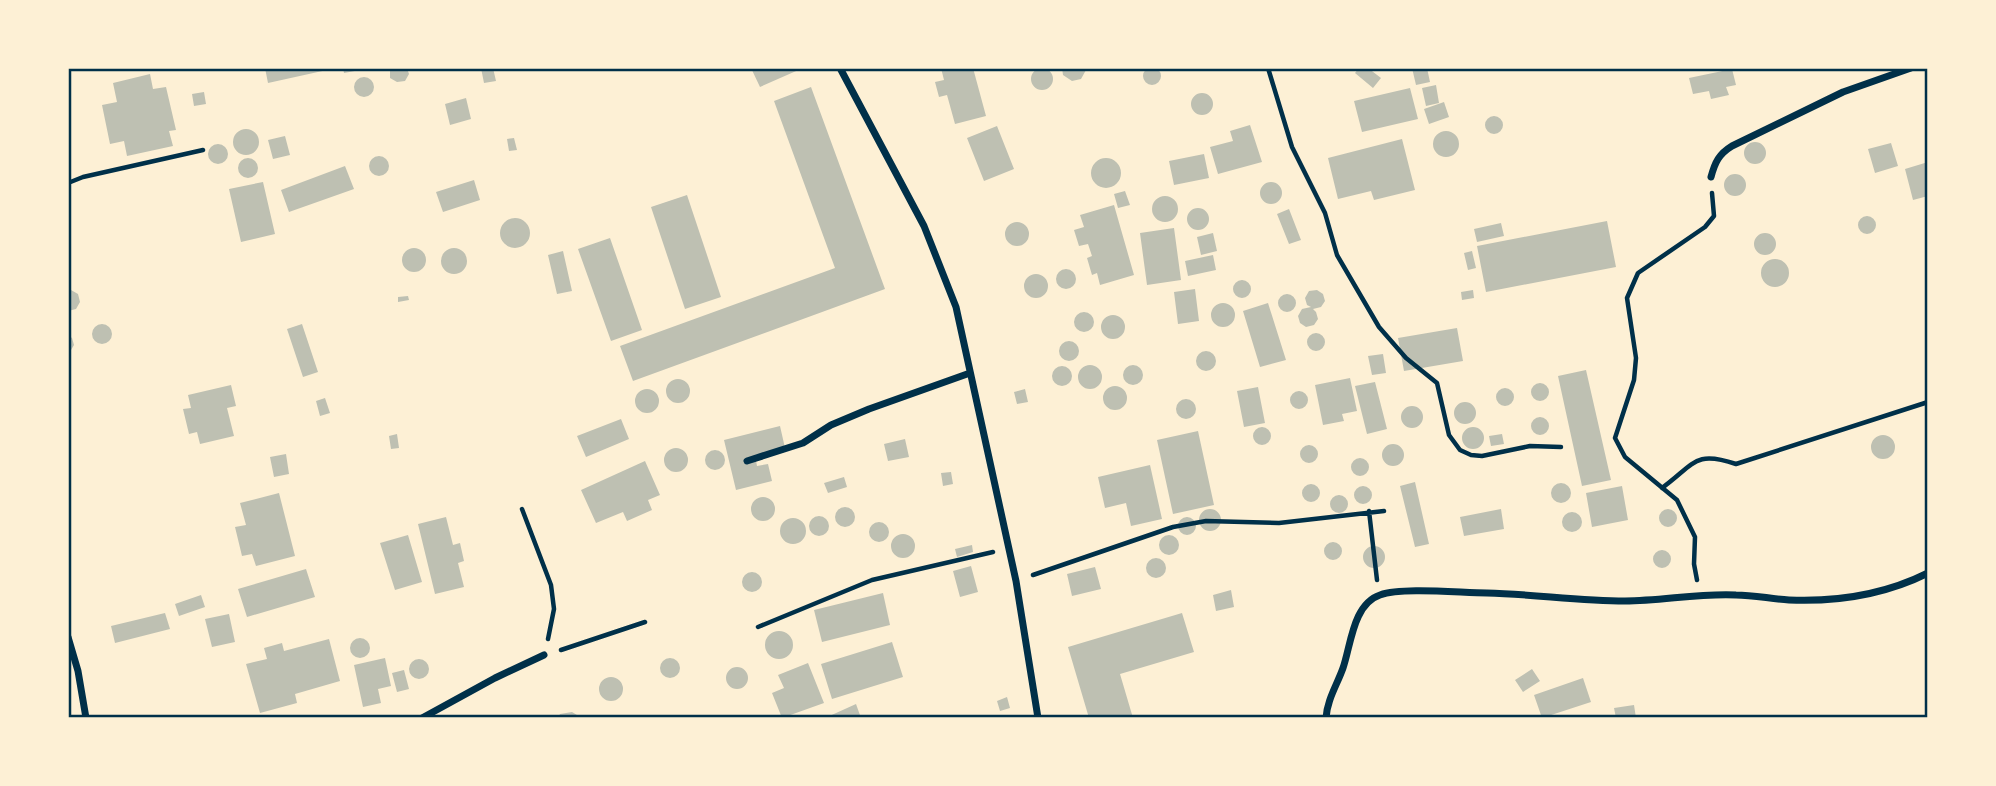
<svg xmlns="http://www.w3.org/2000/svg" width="1996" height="786" viewBox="0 0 1996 786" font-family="'Golos Text',sans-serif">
  <rect width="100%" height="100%" fill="#fdf0d5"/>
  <!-- building -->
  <path fill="#bec0b2" d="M1143 76a9 9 0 1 1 18 0a9 9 0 1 1-18 0Z
    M1031 79a11 11 0 1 1 22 0a11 11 0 1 1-22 0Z
    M265 68H327V70L268 83Z
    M343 68H360V70L344 73Z
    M390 68H407L409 74 405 81 397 82 390 78Z
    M481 68H493L496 81 484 83Z
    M751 68H803L760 87Z
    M941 68H973L986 116 955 124 947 95 939 97 935 82 944 80Z
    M1062 68H1086V70L1081 79 1072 81 1063 75Z
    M1359 68H1368L1381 78 1373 88 1355 73Z
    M1412 68H1427L1430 82 1416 85Z
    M1732 69 1736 85 1726 87 1729 95 1711 99 1709 91 1693 94 1689 78Z
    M150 74 153 89 166 87 176 130 169 131 173 146 127 156 124 141 110 144 102 105 117 102 113 83Z
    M354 87a10 10 0 1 1 20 0a10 10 0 1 1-20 0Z
    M1436 85 1439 103 1426 106 1422 88Z
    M811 87 885 289 633 381 620 346 835 268 774 101Z
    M1410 88 1418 119 1362 132 1354 101Z
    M204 92 206 104 194 106 192 94Z
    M1191 104a11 11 0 1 1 22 0a11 11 0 1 1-22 0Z
    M466 98 471 119 450 125 445 104Z
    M1444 102 1449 117 1429 124 1424 109Z
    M1485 125a9 9 0 1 1 18 0a9 9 0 1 1-18 0Z
    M1250 125 1262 162 1218 174 1210 147 1233 141 1230 131Z
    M997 126 1014 169 984 181 967 138Z
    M233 142a13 13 0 1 1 26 0a13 13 0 1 1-26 0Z
    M1433 144a13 13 0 1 1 26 0a13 13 0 1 1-26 0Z
    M285 136 290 155 273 159 268 140Z
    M514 138 517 150 509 151 507 139Z
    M1402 139 1415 190 1374 200 1371 191 1338 199 1328 158Z
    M1744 153a11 11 0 1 1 22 0a11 11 0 1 1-22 0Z
    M1891 143 1898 166 1875 173 1868 149Z
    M208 154a10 10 0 1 1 20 0a10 10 0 1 1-20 0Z
    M1204 154 1209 178 1174 185 1169 161Z
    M369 166a10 10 0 1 1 20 0a10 10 0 1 1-20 0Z
    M1091 173a15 15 0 1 1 30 0a15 15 0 1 1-30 0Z
    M238 168a10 10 0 1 1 20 0a10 10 0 1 1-20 0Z
    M1928 162V196L1913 200 1905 169Z
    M345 166 354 189 289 212 281 190Z
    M1724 185a11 11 0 1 1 22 0a11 11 0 1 1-22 0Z
    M474 180 480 200 443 212 436 192Z
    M263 182 275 234 241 242 229 189Z
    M1260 193a11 11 0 1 1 22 0a11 11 0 1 1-22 0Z
    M1125 191 1130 205 1118 208 1114 194Z
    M687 195 721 297 685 309 651 207Z
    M1152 209a13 13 0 1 1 26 0a13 13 0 1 1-26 0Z
    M1114 205 1134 275 1100 285 1097 273 1092 275 1087 258 1092 256 1088 244 1079 246 1074 230 1084 227 1080 215Z
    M1187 219a11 11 0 1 1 22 0a11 11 0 1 1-22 0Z
    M1289 209 1301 240 1289 244 1277 214Z
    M1858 225a9 9 0 1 1 18 0a9 9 0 1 1-18 0Z
    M500 233a15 15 0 1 1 30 0a15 15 0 1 1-30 0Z
    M1607 221 1616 267 1486 292 1477 246Z
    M1005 234a12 12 0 1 1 24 0a12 12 0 1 1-24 0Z
    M1501 223 1504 236 1477 242 1474 229Z
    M1174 228 1181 280 1147 285 1140 233Z
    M1754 244a11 11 0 1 1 22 0a11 11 0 1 1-22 0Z
    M1213 233 1217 251 1201 255 1197 237Z
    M610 238 642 330 611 341 578 249Z
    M441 261a13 13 0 1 1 26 0a13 13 0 1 1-26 0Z
    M402 260a12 12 0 1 1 24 0a12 12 0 1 1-24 0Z
    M563 251 572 291 557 294 548 255Z
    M1472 251 1476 268 1468 270 1464 253Z
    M1213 255 1216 270 1188 276 1185 261Z
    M1761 273a14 14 0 1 1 28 0a14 14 0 1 1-28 0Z
    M1056 279a10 10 0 1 1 20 0a10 10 0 1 1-20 0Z
    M1024 286a12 12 0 1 1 24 0a12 12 0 1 1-24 0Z
    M1233 289a9 9 0 1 1 18 0a9 9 0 1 1-18 0Z
    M1195 289 1199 321 1178 324 1174 292Z
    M71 290 78 294 80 302 76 309 68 311V291Z
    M1317 290 1323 294 1325 301 1321 307 1313 309 1316 312 1318 319 1314 325 1306 327 1300 323 1298 316 1302 309 1311 307 1307 305 1305 298 1309 291Z
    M1473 290 1474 298 1462 300 1461 292Z
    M1278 303a9 9 0 1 1 18 0a9 9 0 1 1-18 0Z
    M408 296 409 300 398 302V297Z
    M1211 315a12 12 0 1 1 24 0a12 12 0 1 1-24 0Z
    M1268 303 1286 360 1260 367 1243 311Z
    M1074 322a10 10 0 1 1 20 0a10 10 0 1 1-20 0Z
    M1101 327a12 12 0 1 1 24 0a12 12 0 1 1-24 0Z
    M302 324 318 372 303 377 287 329Z
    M92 334a10 10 0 1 1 20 0a10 10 0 1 1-20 0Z
    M1457 328 1463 361 1404 371 1398 338Z
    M1307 342a9 9 0 1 1 18 0a9 9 0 1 1-18 0Z
    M68 335 72 338 74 345 68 355Z
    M1059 351a10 10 0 1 1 20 0a10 10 0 1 1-20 0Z
    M1196 361a10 10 0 1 1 20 0a10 10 0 1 1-20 0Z
    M1383 354 1386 373 1372 375 1368 356Z
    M1078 377a12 12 0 1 1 24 0a12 12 0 1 1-24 0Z
    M1123 375a10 10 0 1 1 20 0a10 10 0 1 1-20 0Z
    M1052 376a10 10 0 1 1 20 0a10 10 0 1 1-20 0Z
    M1586 370 1611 480 1582 486 1558 376Z
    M1350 378 1357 411 1342 414 1344 421 1323 425 1315 385Z
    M666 391a12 12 0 1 1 24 0a12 12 0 1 1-24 0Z
    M1375 382 1387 429 1367 434 1355 386Z
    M1531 392a9 9 0 1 1 18 0a9 9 0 1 1-18 0Z
    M231 385 236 406 227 408 234 436 200 444 197 432 189 434 183 409 191 408 188 395Z
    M1103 398a12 12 0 1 1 24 0a12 12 0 1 1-24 0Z
    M1258 387 1265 423 1244 427 1237 391Z
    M1496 397a9 9 0 1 1 18 0a9 9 0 1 1-18 0Z
    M635 401a12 12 0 1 1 24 0a12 12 0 1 1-24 0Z
    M1025 389 1028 402 1017 404 1014 392Z
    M1290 400a9 9 0 1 1 18 0a9 9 0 1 1-18 0Z
    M325 398 330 413 320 416 316 401Z
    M1176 409a10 10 0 1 1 20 0a10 10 0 1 1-20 0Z
    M1454 413a11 11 0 1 1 22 0a11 11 0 1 1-22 0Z
    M1401 417a11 11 0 1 1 22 0a11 11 0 1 1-22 0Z
    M1531 426a9 9 0 1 1 18 0a9 9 0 1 1-18 0Z
    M621 419 629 439 586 457 577 436Z
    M780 426 785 448 755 455 757 466 768 464 772 481 736 490 724 440Z
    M1253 436a9 9 0 1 1 18 0a9 9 0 1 1-18 0Z
    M1462 438a11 11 0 1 1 22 0a11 11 0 1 1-22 0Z
    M1198 431 1214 505 1173 514 1157 440Z
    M397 434 399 448 391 449 389 436Z
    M1502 434 1504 444 1491 446 1489 436Z
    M1871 447a12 12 0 1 1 24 0a12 12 0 1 1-24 0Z
    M905 439 909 457 888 461 884 444Z
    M1382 455a11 11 0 1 1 22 0a11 11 0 1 1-22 0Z
    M1300 454a9 9 0 1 1 18 0a9 9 0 1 1-18 0Z
    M664 460a12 12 0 1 1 24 0a12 12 0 1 1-24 0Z
    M705 460a10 10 0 1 1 20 0a10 10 0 1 1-20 0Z
    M286 454 289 474 274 477 270 457Z
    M1351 467a9 9 0 1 1 18 0a9 9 0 1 1-18 0Z
    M645 461 660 495 648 500 652 510 627 521 623 512 596 523 581 490Z
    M1150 465 1162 519 1131 526 1126 503 1105 508 1098 477Z
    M951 472 953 484 943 486 941 473Z
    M844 477 847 487 828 493 824 483Z
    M1415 482 1429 544 1415 547 1400 486Z
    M1551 493a10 10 0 1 1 20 0a10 10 0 1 1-20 0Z
    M1302 493a9 9 0 1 1 18 0a9 9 0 1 1-18 0Z
    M1354 495a9 9 0 1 1 18 0a9 9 0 1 1-18 0Z
    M1622 486 1628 520 1592 527 1586 493Z
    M279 493 295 556 256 566 252 554 242 556 235 527 246 525 240 503Z
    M1330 504a9 9 0 1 1 18 0a9 9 0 1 1-18 0Z
    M751 509a12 12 0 1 1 24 0a12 12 0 1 1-24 0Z
    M835 517a10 10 0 1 1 20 0a10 10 0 1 1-20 0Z
    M1501 509 1504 529 1464 536 1460 517Z
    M1199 520a11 11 0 1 1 22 0a11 11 0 1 1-22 0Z
    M1659 518a9 9 0 1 1 18 0a9 9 0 1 1-18 0Z
    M1562 522a10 10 0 1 1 20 0a10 10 0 1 1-20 0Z
    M809 526a10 10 0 1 1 20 0a10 10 0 1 1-20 0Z
    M1178 526a9 9 0 1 1 18 0a9 9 0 1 1-18 0Z
    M446 517 453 545 460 543 464 561 458 563 464 587 435 594 418 524Z
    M780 531a13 13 0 1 1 26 0a13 13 0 1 1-26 0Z
    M869 532a10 10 0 1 1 20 0a10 10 0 1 1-20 0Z
    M891 546a12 12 0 1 1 24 0a12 12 0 1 1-24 0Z
    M408 535 422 582 395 590 380 543Z
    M1159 545a10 10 0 1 1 20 0a10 10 0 1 1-20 0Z
    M1324 551a9 9 0 1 1 18 0a9 9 0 1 1-18 0Z
    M972 545 973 552 957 557 955 549Z
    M1363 557a11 11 0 1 1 22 0a11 11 0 1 1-22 0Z
    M1653 559a9 9 0 1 1 18 0a9 9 0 1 1-18 0Z
    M1146 568a10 10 0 1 1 20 0a10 10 0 1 1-20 0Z
    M971 566 978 592 960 597 953 571Z
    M1095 567 1101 589 1072 596 1067 574Z
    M306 569 315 597 247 617 238 589Z
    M742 582a10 10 0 1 1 20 0a10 10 0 1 1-20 0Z
    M1231 590 1234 607 1216 611 1213 595Z
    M883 593 890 625 822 642 814 610Z
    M201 595 205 607 179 616 175 604Z
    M165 613 170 629 115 643 111 626Z
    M1182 613 1194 652 1120 674 1133 718H1089L1068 647Z
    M229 614 235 642 212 647 205 619Z
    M765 645a14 14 0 1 1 28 0a14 14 0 1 1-28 0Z
    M350 648a10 10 0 1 1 20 0a10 10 0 1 1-20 0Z
    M329 639 340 681 295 694 297 703 260 713 246 664 267 659 264 648 282 643 284 651Z
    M892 642 903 677 832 699 821 664Z
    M385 658 391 686 378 689 381 703 363 707 354 665Z
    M660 668a10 10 0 1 1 20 0a10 10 0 1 1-20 0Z
    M409 669a10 10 0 1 1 20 0a10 10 0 1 1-20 0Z
    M808 663 824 703 782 718 772 693 784 688 778 675Z
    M726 678a11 11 0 1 1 22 0a11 11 0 1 1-22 0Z
    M1532 669 1540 681 1523 692 1515 680Z
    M404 670 409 689 397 692 392 673Z
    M599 689a12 12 0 1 1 24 0a12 12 0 1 1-24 0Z
    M1583 678 1591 702 1542 718 1534 695Z
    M1007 697 1010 708 1000 711 997 701Z
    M856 704 861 718H825Z
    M1634 705 1636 718H1616L1614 708Z
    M572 712 582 718H558L560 714Z"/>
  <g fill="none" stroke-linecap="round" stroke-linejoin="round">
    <!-- path -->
    <path stroke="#003049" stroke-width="4.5" d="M1268 68 1292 147 1325 213 1337 255 1379 327 1406 358 1437 383 1449 435 1460 450 1471 455 1482 456 1530 446 1561 447
      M68 183 83 177 203 150
      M1662 488C1695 464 1694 450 1736 464L1928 402
      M522 509 551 585 554 609 548 639
      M1369 511 1377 580
      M1033 575 1173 527 1206 521 1279 523 1384 511
      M1697 580 1694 564 1695 537 1677 500 1625 457 1615 438 1634 380 1636 358 1627 298 1638 273 1705 227 1714 216 1712 193
      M758 627 872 580 993 552
      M561 650 645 622"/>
    <!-- minor -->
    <path stroke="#003049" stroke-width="7" d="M840 68 924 226 956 307 1016 581 1038 718
      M1711 177C1715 162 1719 154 1732 146L1843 92 1911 68
      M747 461 803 443 831 425 869 409 970 373
      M68 637 78 671 86 718
      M422 718 495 678 544 655
      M1326 718C1327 700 1337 685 1343 668 1351 645 1353 604 1380 595 1403 587 1461 593 1487 593 1533 594 1579 601 1625 601 1662 601 1699 593 1736 595 1754 595 1771 599 1789 600 1837 602 1884 595 1928 573"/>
  </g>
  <!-- border -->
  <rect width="1996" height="786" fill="none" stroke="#fdf0d5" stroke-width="140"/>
  <rect x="70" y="70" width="1856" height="646" fill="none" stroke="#003049" stroke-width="2.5"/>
</svg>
